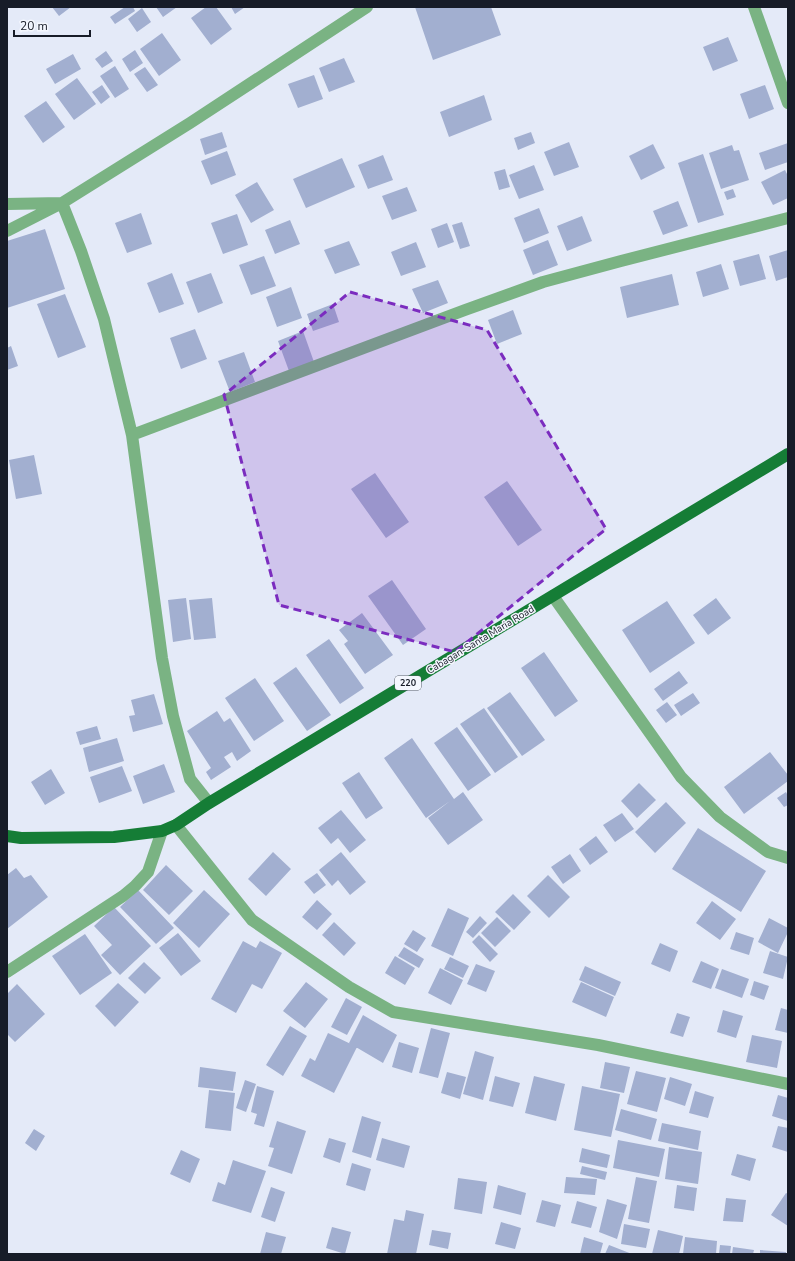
<svg xmlns="http://www.w3.org/2000/svg" width="795" height="1261" viewBox="0 0 795 1261" font-family="'Nunito Sans',sans-serif">
  <rect width="100%" height="100%" fill="#e4eaf8"/>
  <!-- building -->
  <path fill="#a2afd0" d="M52 7H71L59 16Z
    M125 7H133L135 11 115 24 110 17Z
    M156 7H177L163 17Z
    M206 7H216L232 29 211 45 191 18Z
    M231 7H245L235 14Z
    M415 7H491L501 35 433 60Z
    M142 8 151 22 137 32 128 19Z
    M162 33 181 60 159 76 140 49Z
    M728 37 738 61 713 71 703 47Z
    M135 50 143 63 130 72 122 59Z
    M106 51 113 61 102 68 95 59Z
    M73 54 81 69 55 84 46 69Z
    M344 58 355 82 329 92 319 68Z
    M115 66 129 89 115 98 100 76Z
    M145 67 158 85 147 92 134 74Z
    M314 75 323 99 298 108 288 84Z
    M77 78 96 104 74 120 55 94Z
    M102 85 110 97 101 104 92 92Z
    M765 85 774 109 749 119 740 94Z
    M484 95 492 120 449 137 440 112Z
    M46 101 65 127 43 143 24 116Z
    M222 132 227 147 205 155 200 139Z
    M531 132 535 143 518 150 514 138Z
    M569 142 579 167 554 176 544 152Z
    M788 143V162L765 170 759 153Z
    M653 144 665 168 641 180 629 156Z
    M732 145 734 151 739 150 749 180 721 189 709 153Z
    M227 151 236 175 211 185 201 161Z
    M703 154 724 215 698 223 678 163Z
    M383 155 393 180 368 189 358 165Z
    M342 158 355 187 306 208 293 179Z
    M534 165 544 190 519 199 509 175Z
    M505 169 510 187 499 190 494 172Z
    M785 170 788 176V198L773 205 761 182Z
    M257 182 274 210 251 223 235 195Z
    M407 187 417 211 392 220 382 196Z
    M733 189 736 197 727 200 724 192Z
    M678 201 688 226 663 235 653 211Z
    M539 208 549 233 524 243 514 218Z
    M141 213 152 244 127 253 115 223Z
    M237 214 248 245 223 254 211 223Z
    M582 216 592 241 567 251 557 226Z
    M290 220 300 244 275 254 265 230Z
    M462 222 470 246 460 249 452 225Z
    M447 223 454 242 438 248 431 229Z
    M45 229 65 289 7 308V241Z
    M548 240 558 265 533 275 523 250Z
    M349 241 360 265 335 274 324 250Z
    M416 242 426 267 401 276 391 252Z
    M788 250V277L776 281 769 256Z
    M759 254 766 279 740 286 733 261Z
    M264 256 276 286 251 295 239 265Z
    M721 264 729 289 703 297 696 272Z
    M172 273 184 304 159 313 147 283Z
    M211 273 223 303 198 313 186 282Z
    M672 274 679 305 627 318 620 287Z
    M438 280 448 303 423 313 412 289Z
    M291 287 302 318 277 327 266 297Z
    M65 294 86 347 58 358 37 304Z
    M333 304 339 322 313 331 307 314Z
    M513 310 522 334 497 344 488 320Z
    M195 329 207 359 181 369 170 338Z
    M303 331 314 362 289 371 278 341Z
    M11 346 18 366 7 370V348Z
    M244 352 255 382 230 392 218 361Z
    M34 455 42 494 16 499 9 460Z
    M375 473 409 522 386 538 351 489Z
    M507 481 542 530 518 546 484 497Z
    M392 580 426 629 403 645 368 596Z
    M186 598 191 639 173 642 168 600Z
    M212 598 216 638 194 640 189 600Z
    M716 598 731 618 708 635 693 615Z
    M667 601 695 643 650 673 622 630Z
    M362 613 393 655 365 674 344 644 348 641 339 630Z
    M329 639 364 688 340 704 306 655Z
    M544 652 578 701 555 717 521 668Z
    M296 667 331 715 307 731 273 683Z
    M679 671 688 683 663 701 654 689Z
    M255 678 284 721 254 741 225 698Z
    M510 692 545 740 522 756 487 708Z
    M693 693 700 703 681 716 674 705Z
    M154 694 163 724 133 732 129 716 135 715 131 700Z
    M667 702 677 715 666 723 656 710Z
    M484 708 518 757 495 773 460 724Z
    M217 711 224 722 230 718 251 751 237 761 232 752 224 757 231 767 211 780 206 772 211 768 187 731Z
    M97 726 101 739 80 745 76 732Z
    M457 727 491 775 468 791 434 743Z
    M117 738 124 761 89 772 83 748Z
    M412 738 454 799 463 792 483 820 448 845 428 818 450 801 426 818 384 758Z
    M770 752 788 775V781L744 814 724 787Z
    M164 764 175 792 143 804 133 776Z
    M122 766 132 791 99 803 90 777Z
    M51 769 65 793 45 805 31 782Z
    M359 772 383 808 366 819 342 783Z
    M639 783 656 800 637 818 621 801Z
    M786 792 788 796V805L784 807 777 798Z
    M666 802 686 823 655 853 635 832Z
    M341 810 366 840 350 853 338 838 331 844 318 828Z
    M622 813 634 829 615 842 603 825Z
    M698 828 766 871 741 912 672 869Z
    M596 836 608 852 590 865 579 849Z
    M273 852 291 869 266 896 248 879Z
    M341 852 366 882 350 895 338 880 332 886 319 870Z
    M570 854 581 871 563 884 551 867Z
    M166 865 193 891 169 915 143 890Z
    M16 868 24 878 31 875 48 897 7 929V875Z
    M317 873 326 885 314 894 304 882Z
    M548 875 570 897 549 918 527 896Z
    M138 890 174 928 156 944 120 907Z
    M204 890 230 914 199 948 173 923Z
    M513 894 531 912 514 930 495 912Z
    M317 900 332 914 317 930 302 917Z
    M712 901 736 919 720 940 696 923Z
    M114 907 151 946 120 975 101 955 112 945 94 926Z
    M448 908 469 918 453 956 431 946Z
    M480 916 487 923 473 938 466 932Z
    M497 917 511 931 495 947 481 933Z
    M769 918 788 928V932L778 953 758 942Z
    M334 922 356 943 344 956 322 935Z
    M413 930 426 938 417 952 404 944Z
    M736 932 754 938 749 955 730 949Z
    M178 933 201 961 181 976 159 948Z
    M85 934 112 973 80 995 52 956Z
    M479 935 498 954 490 962 472 942Z
    M243 941 256 948 260 941 282 953 262 989 252 984 236 1013 211 999Z
    M660 943 678 951 670 972 651 964Z
    M404 947 424 959 419 968 398 956Z
    M770 951 788 957 783 979 763 973Z
    M395 956 415 968 405 985 385 973Z
    M450 957 469 966 463 978 444 969Z
    M701 961 719 969 711 989 692 982Z
    M144 962 161 978 145 994 128 978Z
    M476 964 495 971 486 992 467 984Z
    M585 966 621 982 615 996 579 980Z
    M440 968 463 980 451 1005 428 993Z
    M722 969 749 979 742 998 715 988Z
    M754 981 769 986 764 1000 750 995Z
    M306 982 328 999 305 1028 283 1011Z
    M581 982 614 997 606 1017 572 1002Z
    M118 983 139 1002 115 1027 95 1006Z
    M17 984 45 1014 15 1042 7 1034V994Z
    M346 998 362 1007 347 1035 331 1027Z
    M781 1008 788 1010V1033L775 1030Z
    M723 1010 743 1016 736 1038 717 1032Z
    M677 1013 690 1017 683 1037 670 1033Z
    M363 1015 397 1035 383 1063 349 1043Z
    M290 1026 307 1036 283 1076 266 1065Z
    M431 1028 450 1033 438 1078 419 1073Z
    M328 1033 357 1047 334 1093 301 1076 310 1058 315 1061Z
    M752 1035 782 1041 777 1068 746 1062Z
    M399 1042 419 1048 412 1073 392 1067Z
    M475 1051 494 1057 483 1100 463 1094Z
    M605 1062 630 1067 624 1093 600 1088Z
    M200 1067 236 1072 233 1091 198 1087Z
    M636 1071 666 1078 657 1112 627 1104Z
    M447 1072 466 1077 460 1099 441 1093Z
    M495 1076 520 1083 513 1107 489 1101Z
    M534 1076 565 1084 556 1121 525 1113Z
    M670 1077 692 1084 685 1106 664 1099Z
    M245 1080 256 1084 246 1112 236 1108Z
    M257 1086 274 1091 264 1127 254 1124 257 1114 251 1112Z
    M582 1086 620 1094 611 1137 574 1130Z
    M209 1090 235 1093 231 1131 205 1128Z
    M695 1091 714 1097 708 1118 689 1113Z
    M778 1095 788 1098V1121L772 1116Z
    M621 1109 657 1119 651 1140 615 1130Z
    M362 1116 381 1122 371 1158 352 1152Z
    M277 1121 306 1131 292 1174 268 1166 274 1148 269 1147Z
    M662 1123 701 1131 698 1150 658 1141Z
    M778 1126 788 1128V1152L772 1147Z
    M34 1129 45 1136 36 1151 25 1143Z
    M329 1138 346 1143 340 1163 323 1157Z
    M382 1138 410 1146 404 1168 376 1160Z
    M618 1140 665 1149 659 1177 613 1168Z
    M669 1147 702 1152 698 1184 665 1179Z
    M582 1148 610 1155 607 1168 579 1162Z
    M181 1150 200 1159 190 1183 170 1174Z
    M737 1154 756 1159 750 1181 731 1175Z
    M233 1160 266 1171 251 1213 212 1201 218 1182 225 1185Z
    M352 1163 371 1169 365 1191 346 1185Z
    M582 1166 607 1172 605 1180 580 1174Z
    M566 1177 597 1179 595 1195 564 1193Z
    M636 1177 657 1181 649 1223 628 1219Z
    M458 1178 487 1182 482 1214 454 1209Z
    M498 1185 526 1193 521 1215 493 1208Z
    M677 1185 697 1188 694 1211 674 1208Z
    M271 1187 285 1192 275 1222 261 1217Z
    M786 1193 788 1194V1226L771 1215Z
    M726 1198 746 1200 743 1222 723 1221Z
    M607 1199 627 1205 617 1239 599 1232Z
    M542 1200 561 1205 555 1227 536 1222Z
    M577 1201 597 1207 591 1228 571 1223Z
    M406 1210 424 1214 416 1254H387L394 1219 404 1221Z
    M501 1222 521 1228 515 1249 495 1244Z
    M624 1224 650 1229 646 1248 621 1244Z
    M332 1227 351 1232 345 1254 326 1248Z
    M432 1230 451 1233 448 1249 429 1245Z
    M658 1230 683 1236 679 1254H652Z
    M266 1232 286 1237 281 1254H260Z
    M584 1237 603 1243 600 1254H580Z
    M685 1237 717 1241 716 1254H683Z
    M609 1245 632 1254H605Z
    M720 1245 731 1246 730 1254H719Z
    M733 1247 754 1250 753 1254H732Z
    M760 1250 786 1252V1254H760Z"/>
  <g fill="none" stroke-linecap="round" stroke-linejoin="round">
    <!-- minor -->
    <path stroke="#7ab383" stroke-width="12" d="M754 7 788 103
      M7 204 62 203 81 251 104 319 132 435 162 658 173 716 190 779 209 803
      M7 231 62 203 190 123 367 7
      M132 435 465 310 543 282 621 261 788 218
      M553 596 681 777 720 817 768 852 788 858
      M176 825 252 920 349 987 393 1012 598 1045 788 1084
      M7 972 123 896 135 886 148 872 162 831"/>
    <!-- primary -->
    <path stroke="#157d36" stroke-width="12" d="M7 836 21 838 114 837 162 831 176 825 209 803 788 454"/>
  </g>
  <!-- marked area -->
  <path fill="#7b2cbf" fill-opacity="0.2" stroke="#7b2cbf" stroke-width="3" stroke-dasharray="8 5" stroke-linejoin="round" d="M350 292 487 330 606 529 455 652 279 605 224 395Z"/>
  <g text-anchor="middle" stroke-width="3" stroke-linejoin="round" paint-order="stroke">
    <!-- shield labels -->
    <rect fill="#f4f7fe" stroke="#595e68" stroke-width="1" x="395" y="676" width="26" height="14" rx="3"/>
    <g font-size="9" font-weight="bold" fill="#171c28">
      <text x="408" y="686">220</text>
    </g>
    <!-- street labels -->
    <g font-size="10" fill="#171c28" stroke="#f4f7fe">
      <text transform="translate(480 639) rotate(-31)" y="4">Cabagan-Santa Maria Road</text>
    </g>
  </g>
  <!-- border -->
  <rect width="795" height="1261" fill="none" stroke="#171c28" stroke-width="16"/>
  <!-- scale -->
  <path d="M14 30v6h76v-6" fill="none" stroke="#171c28" stroke-width="2"/>
  <text x="20" y="30" font-size="12" fill="#171c28" stroke="#f4f7fe" stroke-width="3" paint-order="stroke">20 m</text>
</svg>
